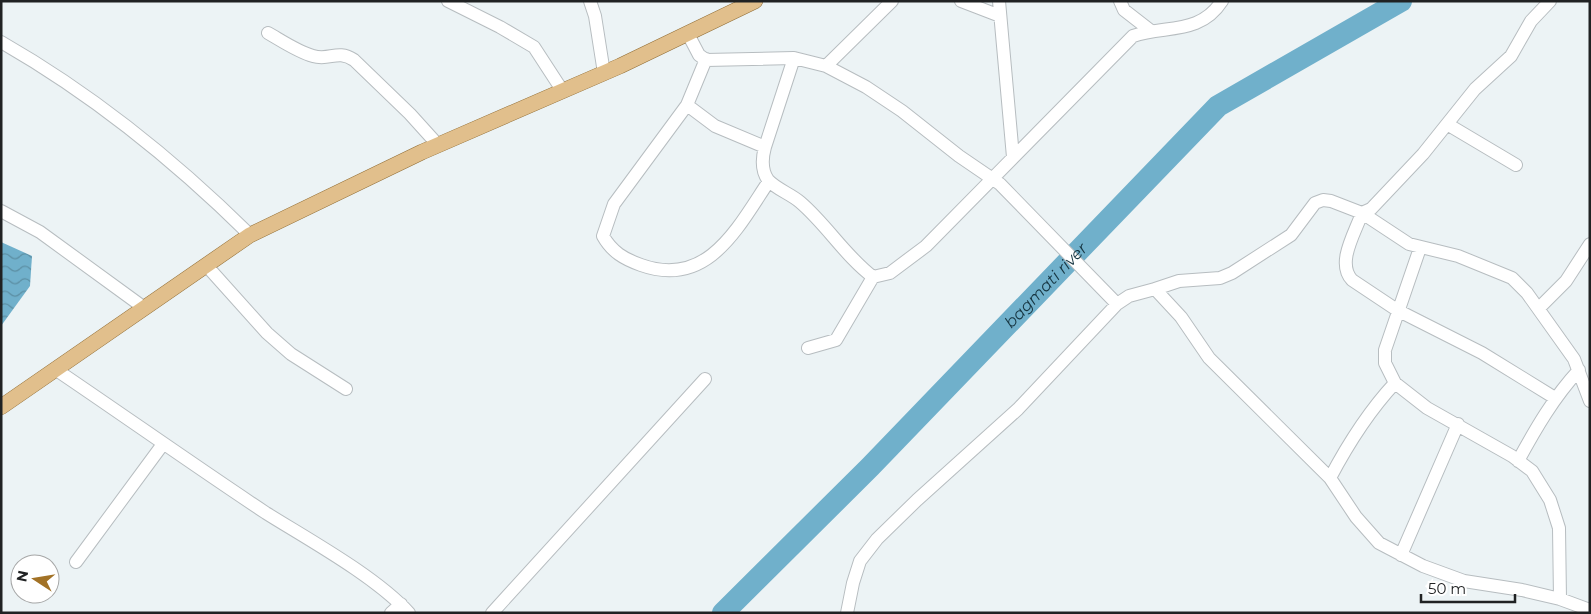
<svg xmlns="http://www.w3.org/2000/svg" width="1591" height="614" viewBox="0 0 1591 614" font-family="Montserrat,sans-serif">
  <defs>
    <pattern id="water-waves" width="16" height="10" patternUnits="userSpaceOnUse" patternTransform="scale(1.25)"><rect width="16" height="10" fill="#70b0cb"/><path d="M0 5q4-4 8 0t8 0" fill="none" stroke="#5c8fa4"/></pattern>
  </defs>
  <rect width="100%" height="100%" fill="#ecf3f5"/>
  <!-- water -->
  <path fill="url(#water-waves)" d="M1 242 32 256 30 286 1 326Z"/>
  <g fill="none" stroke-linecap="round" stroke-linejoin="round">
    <!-- river -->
    <path stroke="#70b0cb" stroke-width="22" id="s1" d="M723 613 870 467 1218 106 1401 1"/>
    <defs>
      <path id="minor" d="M448 1 500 27 534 47 562 90
        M590 1 595 16 604 73
        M961 1 1000 16
        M999 1 1013 157
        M1120 1 1124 10 1151 31
        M268 33C282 41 298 52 313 56 330 61 337 49 354 60L410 114 438 145
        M688 34 699 55 706 60 794 58 826 66 866 87 902 111 959 156 1000 184 1117 304
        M1 42C92 94 175 161 250 235
        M794 58 765 147C762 158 761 170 768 180 776 189 791 194 800 202 827 225 845 256 873 277L890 273 926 246 1133 36C1166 25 1200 35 1222 1
        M706 59 687 105 614 204 603 236C612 252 624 259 641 265 708 289 738 227 769 181
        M826 66 892 1
        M687 105 715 126 765 147
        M1447 124 1516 165
        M1 211 40 232 143 307
        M1420 248 1385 350V363L1395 383 1427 408 1512 456 1532 471 1550 500 1559 528 1560 599
        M206 265 267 333 291 354 346 389
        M1155 289 1179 281 1220 278 1232 273 1291 235 1315 203 1323 200 1331 201 1362 213 1371 209 1423 154 1475 89 1511 56 1531 21 1550 1
        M1539 308 1566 281 1590 244
        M808 348 836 340 873 277
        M55 369C126 417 195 466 266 513 309 540 375 576 409 613
        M1555 398 1482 353 1397 310 1352 280C1336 263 1355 233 1362 213L1409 244 1458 256 1512 278 1527 293 1574 359 1590 401
        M1518 461C1536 428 1554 397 1579 370
        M1330 478C1349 442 1368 412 1395 383
        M1401 555 1458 424
        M76 562 163 444
        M391 613 401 604
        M492 613 705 379
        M847 613 853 583 860 561 877 539 917 500 1018 409 1117 304 1129 296 1155 289 1181 317 1209 358 1330 478 1356 517 1379 543 1423 566 1464 581 1522 590 1560 599 1590 610"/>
      <path id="major" d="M1 407 250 235 422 152 620 66 755 1"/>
    </defs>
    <!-- minor casing -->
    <use href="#minor" stroke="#b7bdc0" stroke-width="14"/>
    <!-- major casing -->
    <use href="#major" stroke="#906d35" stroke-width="16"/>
    <!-- minor -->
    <use href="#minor" stroke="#fff" stroke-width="12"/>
    <!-- major -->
    <use href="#major" stroke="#e1bf8c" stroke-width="15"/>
  </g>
  <g text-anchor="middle" stroke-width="4" stroke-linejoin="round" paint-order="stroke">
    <!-- water labels -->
    <g font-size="16" font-style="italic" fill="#163541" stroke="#fff">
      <text dy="6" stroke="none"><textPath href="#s1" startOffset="460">bagmati river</textPath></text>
    </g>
  </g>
  <!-- border -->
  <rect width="1591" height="614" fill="none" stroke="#202223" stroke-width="5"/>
  <!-- north arrow -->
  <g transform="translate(35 579) rotate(282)"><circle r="24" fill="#ffffff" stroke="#a6a7a7"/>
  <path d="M0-4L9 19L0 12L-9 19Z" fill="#a27226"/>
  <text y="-8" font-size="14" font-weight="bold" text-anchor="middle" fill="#202223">N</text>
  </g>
  <!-- scale -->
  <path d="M1421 594v8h94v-8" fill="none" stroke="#202223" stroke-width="2.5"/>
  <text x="1428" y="594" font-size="15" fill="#202223" stroke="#ffffff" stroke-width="4" paint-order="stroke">50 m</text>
</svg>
